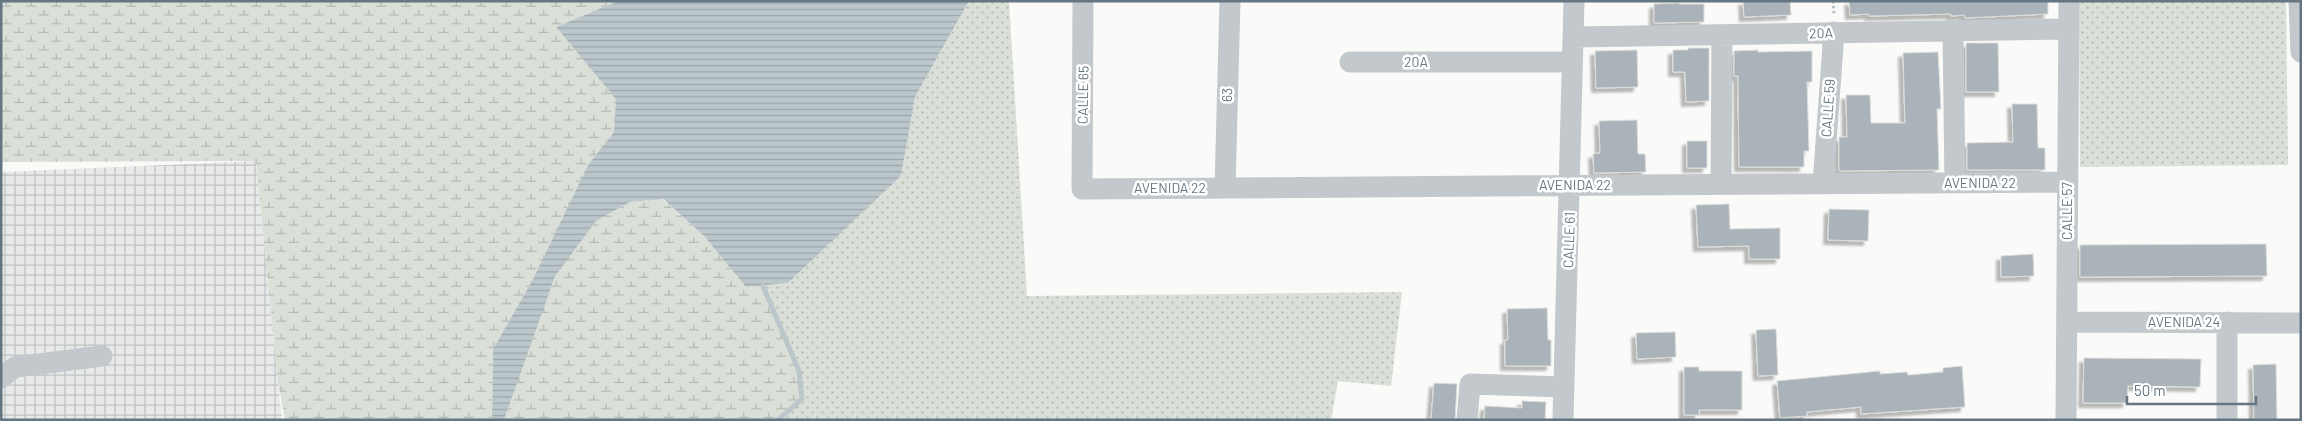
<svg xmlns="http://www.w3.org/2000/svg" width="2302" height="421" viewBox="0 0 2302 421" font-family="Barlow,sans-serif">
  <defs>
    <pattern id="industrial-grid" width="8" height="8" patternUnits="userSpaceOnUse" patternTransform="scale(1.25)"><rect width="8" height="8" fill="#e8e9e9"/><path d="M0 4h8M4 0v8" fill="none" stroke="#c0c1c2"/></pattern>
    <pattern id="grass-dots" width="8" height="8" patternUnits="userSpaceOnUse" patternTransform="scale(1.25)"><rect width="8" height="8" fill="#dadfd7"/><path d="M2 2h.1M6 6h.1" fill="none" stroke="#b4b9b4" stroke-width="1.8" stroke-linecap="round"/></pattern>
    <pattern id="wetland-marsh" width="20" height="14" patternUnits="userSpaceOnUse" patternTransform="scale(1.25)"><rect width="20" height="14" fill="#dadfd7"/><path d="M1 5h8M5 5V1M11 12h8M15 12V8" fill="none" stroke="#b4b9b4"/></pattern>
    <pattern id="water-rules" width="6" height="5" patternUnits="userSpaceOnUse" patternTransform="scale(1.25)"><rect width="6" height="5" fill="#bbc7cb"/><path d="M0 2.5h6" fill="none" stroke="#9ca6aa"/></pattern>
    <filter id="shadow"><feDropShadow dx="-4.5" dy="4.5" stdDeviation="1" flood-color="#0004"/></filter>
  </defs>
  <rect width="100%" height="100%" fill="#fafaf8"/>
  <!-- industrial -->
  <path fill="url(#industrial-grid)" d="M256 161 282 420H1V172Z"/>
  <!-- grass -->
  <path fill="url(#grass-dots)" d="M969 1H1009L1027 296 1402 292 1391 386 1338 381 1331 420H778L802 399 799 371 763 286 788 283 901 176 915 97Z
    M2079 1H2286L2288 165 2080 167Z"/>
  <!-- wetland -->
  <path fill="url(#wetland-marsh)" d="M1 1H618L556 27 617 99 614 132 588 165 532 281 493 349 492 420H285L278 383 256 161 1 162Z
    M662 199 704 236 746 287 763 286 799 371 802 399 778 420H504L554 276 596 221 630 202Z"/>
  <!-- water -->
  <path fill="url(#water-rules)" d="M618 1H969L915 97 901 176 788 283 746 287 704 236 663 199 630 202 596 221 555 276 504 420H492L493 349 532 281 588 165 614 132 616 99 556 27Z"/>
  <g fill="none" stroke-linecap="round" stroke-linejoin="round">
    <!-- stream -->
    <path stroke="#bbc7cb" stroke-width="5" d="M763 286 799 371 802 399 778 420"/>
  </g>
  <!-- building -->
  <path fill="#aab3b9" stroke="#dcdcda" filter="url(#shadow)" d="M1743 1H1790L1791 15 1744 17Z
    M1849 1H2048V14L1965 18 1964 15 1951 16V14L1869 16V14L1850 15Z
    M1679 3V4H1704V22L1654 23V4Z
    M1966 43H1998L1999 92H1966Z
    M1688 48H1709V101L1686 102 1685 72H1673V50H1688Z
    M1637 50 1638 87 1596 88 1595 51Z
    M1758 50V52L1812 51V82H1807L1809 151H1804V167H1739L1738 76H1734V51Z
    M1938 52 1941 109H1937L1939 170 1839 171V137H1847L1846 95H1870L1871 123H1905L1903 53Z
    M2012 104H2037L2038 148H2045V170H1967V143L2013 142Z
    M1637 120 1638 154H1645L1646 172 1594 173 1593 154 1600 153 1599 121Z
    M1687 141H1707V168H1687Z
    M1729 204 1730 229 1780 228V259H1749V246L1698 247 1696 205Z
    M1829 209 1869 210 1868 241 1828 240Z
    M2266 244 2267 276 2080 277V245Z
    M2033 254 2034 276 2001 277V256Z
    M1547 308 1548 340H1551V366H1505V340H1508L1507 309Z
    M1776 329 1778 375 1758 376 1756 330Z
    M1675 332 1676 357 1637 359 1636 333Z
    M2084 358 2201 359 2200 387 2128 386 2127 403H2083Z
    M2276 364 2277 420H2254L2253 365Z
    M1962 366 1965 407 1861 414V407L1807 412V416L1780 418 1777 381 1880 371V374L1907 372 1908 375 1943 372V368Z
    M1684 367H1699V371H1742V410H1699V415H1684Z
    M1434 383 1457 384 1455 420H1431Z
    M1522 401 1546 402 1545 420H1484L1485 406 1522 408Z"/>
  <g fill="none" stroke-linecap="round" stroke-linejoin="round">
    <!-- path -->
    <path stroke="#bbbfc2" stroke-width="3" stroke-dasharray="2.5 2.5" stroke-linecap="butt" d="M1833 1 1834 14"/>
    <!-- minor -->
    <path stroke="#c3c8cc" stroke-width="21" d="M1083 1 1082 189 2068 182
      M2299 1 2301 52
      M1953 32 1955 183
      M1574 37 2068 29
      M1350 62H1572
      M1721 184 1722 36
      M1823 184 1834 32
      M1225 188 1230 1
      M2067 322 2301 323
      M2227 322V420
      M1 378 15 367 102 356
      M1467 420 1470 384 1564 387
      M1563 420 1574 1
      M2066 420 2069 1"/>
  </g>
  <g text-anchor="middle" stroke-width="5" stroke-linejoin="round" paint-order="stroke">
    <!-- street labels -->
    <g font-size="14" fill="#657683" stroke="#fff">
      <text transform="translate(1821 33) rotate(-2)" y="5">20A</text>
      <text x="1416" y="67">20A</text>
      <text transform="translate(1083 95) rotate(-89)" y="5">CALLE 65</text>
      <text transform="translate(1227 95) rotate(-88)" y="5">63</text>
      <text transform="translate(1828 108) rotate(-86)" y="5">CALLE 59</text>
      <text x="1980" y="188">AVENIDA 22</text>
      <text x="1575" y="190">AVENIDA 22</text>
      <text x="1170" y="193">AVENIDA 22</text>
      <text transform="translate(2067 211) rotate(-90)" y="5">CALLE 57</text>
      <text transform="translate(1569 240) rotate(-88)" y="5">CALLE 61</text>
      <text x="2184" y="327">AVENIDA 24</text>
    </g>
  </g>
  <!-- border -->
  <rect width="2302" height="421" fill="none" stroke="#657683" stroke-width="5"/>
  <!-- scale -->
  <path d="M2127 396v8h129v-8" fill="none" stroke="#657683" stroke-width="2.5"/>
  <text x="2134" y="396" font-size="15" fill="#657683" stroke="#ffffff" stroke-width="4" paint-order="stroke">50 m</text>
</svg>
